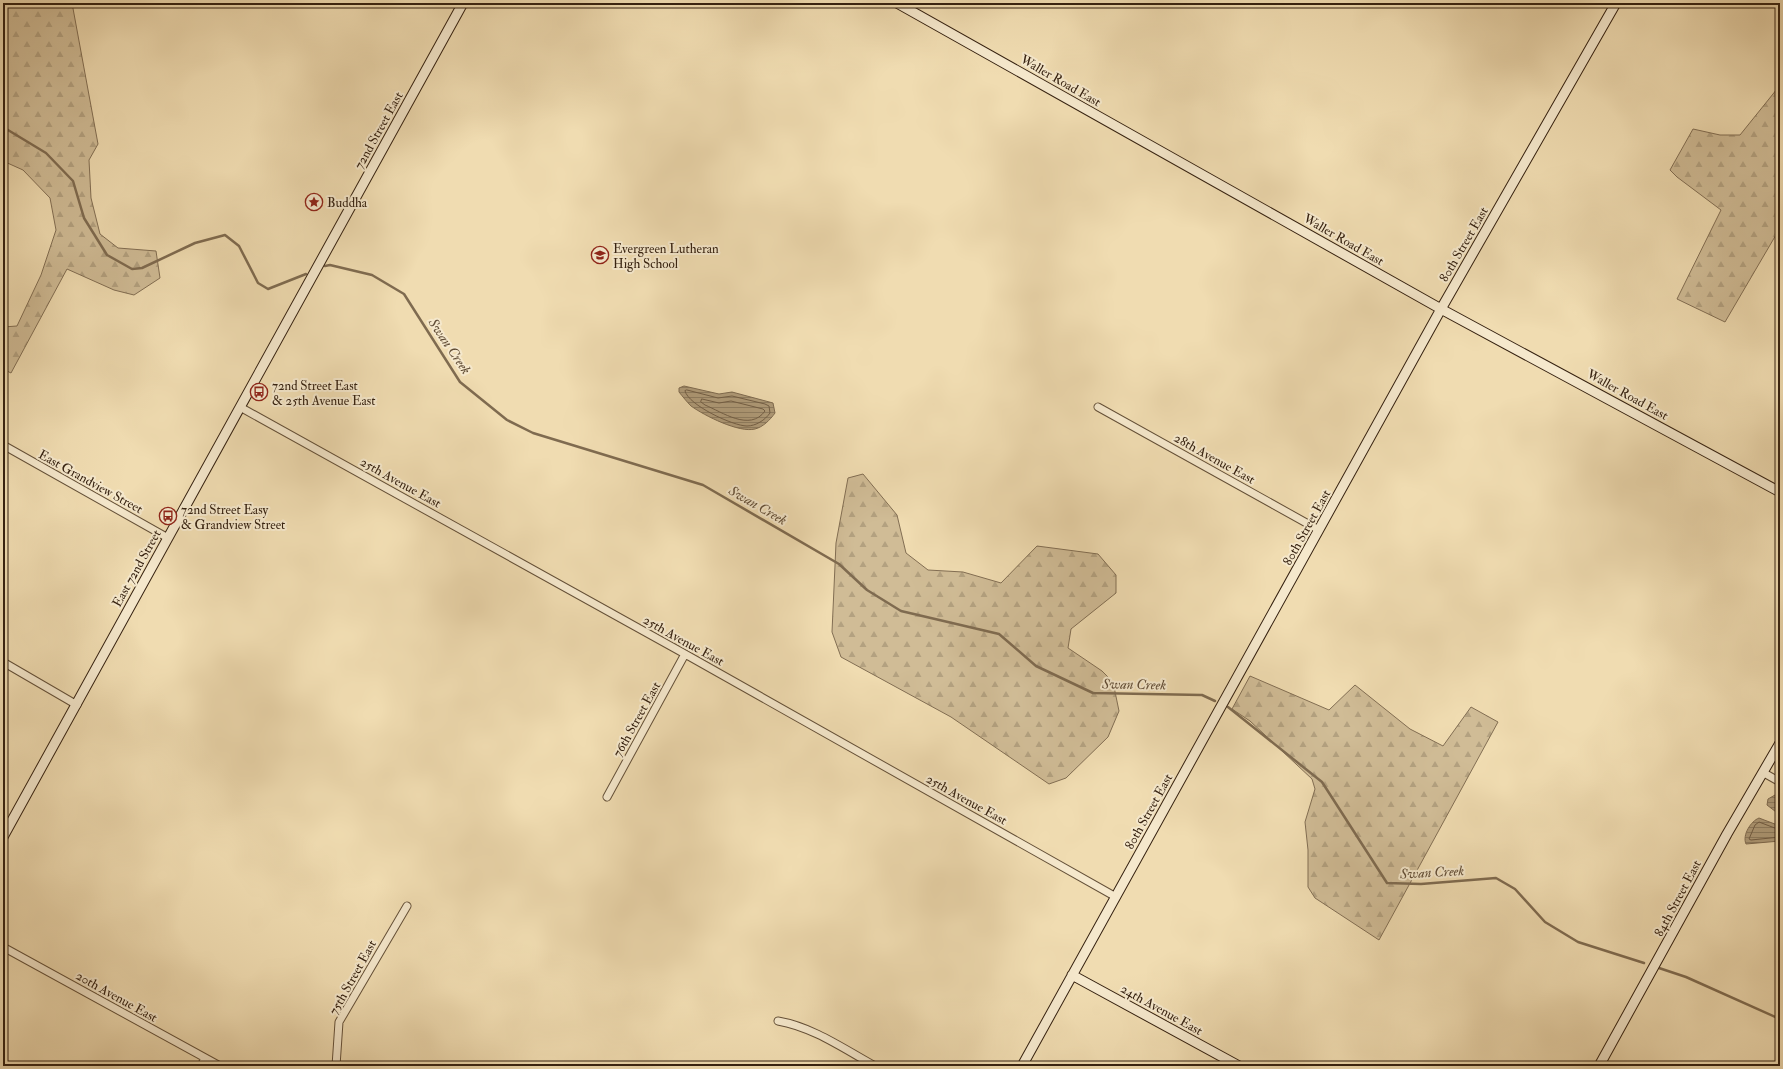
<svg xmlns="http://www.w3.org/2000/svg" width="1783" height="1069" viewBox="0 0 1783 1069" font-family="'IM FELL Double Pica',serif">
  <defs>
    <pattern id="forest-firs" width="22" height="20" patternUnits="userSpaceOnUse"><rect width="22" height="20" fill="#d0bc96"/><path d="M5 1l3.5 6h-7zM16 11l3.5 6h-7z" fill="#b3a180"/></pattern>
    <pattern id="water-rules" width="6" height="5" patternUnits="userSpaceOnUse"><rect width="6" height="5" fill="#b09c7a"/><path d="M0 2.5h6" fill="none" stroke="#907f63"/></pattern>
  </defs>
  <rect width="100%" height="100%" fill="#f0dcb1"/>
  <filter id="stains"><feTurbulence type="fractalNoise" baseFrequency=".005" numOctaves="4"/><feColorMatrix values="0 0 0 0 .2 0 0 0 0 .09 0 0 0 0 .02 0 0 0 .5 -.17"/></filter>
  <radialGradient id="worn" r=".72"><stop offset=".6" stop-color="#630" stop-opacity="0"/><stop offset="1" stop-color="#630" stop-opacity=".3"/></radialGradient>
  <!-- forest -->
  <path fill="url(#forest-firs)" stroke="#826e53" d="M21 3H72L98 144 89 160 91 198 100 234 118 248 156 251 160 278 134 295 114 290 67 269 11 373 3 369V327L17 326 41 275 56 230 50 198 23 170 3 161V7Z
    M1780 87V228L1725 322 1677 299 1721 210 1677 177 1670 170 1693 129 1720 135H1740L1777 89Z
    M863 474 897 515 906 553 928 570 963 572 1001 583 1037 546 1098 554 1116 575V593L1071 629 1068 648 1102 671 1113 682 1119 711 1108 737 1066 778 1049 784 951 717 841 657 832 632 836 543 848 478Z
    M1250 676 1329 710 1355 685 1410 729 1443 746 1471 707 1498 722 1379 940 1315 898 1308 887V850L1305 822 1315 789 1312 779 1250 721 1232 709Z"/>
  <!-- water -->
  <path fill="url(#water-rules)" stroke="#7f6b50" d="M684 386 719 394 732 392 773 403 775 413C770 420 763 427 755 429 739 433 705 416 691 406 687 402 683 397 679 392V388Z
    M1775 795 1780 798V815L1767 805 1768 799Z
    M1759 818 1780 826V841L1746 844C1742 835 1751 821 1759 818Z"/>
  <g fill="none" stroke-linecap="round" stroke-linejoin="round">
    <!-- shore -->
    <path stroke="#725e45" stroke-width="1" d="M687 390 718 398 732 396 765 404 769 406 770 413C765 420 756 426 747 426 733 426 688 405 685 391Z
      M702 399 719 403 731 401 763 409 765 411C750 432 722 412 705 405L701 402Z
      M1780 830 1759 822 1755 825 1749 839 1751 840 1780 837"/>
    <!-- stream -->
    <path stroke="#7f6b50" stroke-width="2.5" d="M3 127 46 153 73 181 84 218 107 255 132 269 142 268 195 243 225 235 239 246 258 283 268 289 306 274
      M325 266 330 265 372 275 404 294 460 382 507 420 533 433 703 485 839 564 867 590 901 611 999 634 1036 666 1093 693 1202 695 1215 701
      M1228 707 1322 782 1387 883 1421 884 1496 878 1515 889 1545 922 1578 942 1644 963
      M1659 968 1686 977 1780 1019"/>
    <defs>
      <path id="street" d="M240 407 685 654 1116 897
        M1098 407 1319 530
        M3 445 168 538
        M3 662 77 705
        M1764 773 1780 782
        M607 797 685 654
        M3 947 220 1066
        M778 1021C813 1027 844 1049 875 1066
        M201 1066 205 1058
        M336 1066 339 1022 407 906"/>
      <path id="secondary" d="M897 3 1441 309 1780 492
        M3 837 463 3
        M1072 975 1239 1066
        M1022 1066 1441 309 1616 3
        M1599 1066 1727 834 1780 743"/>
    </defs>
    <!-- street casing -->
    <use href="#street" stroke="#645038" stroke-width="9"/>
    <!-- secondary casing -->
    <use href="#secondary" stroke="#352110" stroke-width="11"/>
    <!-- street -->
    <use href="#street" stroke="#f5e8cc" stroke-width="7"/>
    <!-- secondary -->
    <use href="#secondary" stroke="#f5e8cc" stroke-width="9"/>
  </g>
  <!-- icons -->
  <defs>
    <symbol id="sight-ring" viewBox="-11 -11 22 22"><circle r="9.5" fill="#f5e8cc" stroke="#8f2418" stroke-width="1.5"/><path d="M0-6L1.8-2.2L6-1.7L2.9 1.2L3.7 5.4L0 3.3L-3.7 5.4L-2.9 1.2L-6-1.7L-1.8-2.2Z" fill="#8f2418"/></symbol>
    <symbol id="school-ring" viewBox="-11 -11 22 22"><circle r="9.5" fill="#f5e8cc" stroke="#8f2418" stroke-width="1.5"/><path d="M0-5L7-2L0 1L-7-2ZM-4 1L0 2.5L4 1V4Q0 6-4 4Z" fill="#8f2418"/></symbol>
    <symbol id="bus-ring" viewBox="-11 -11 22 22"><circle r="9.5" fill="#f5e8cc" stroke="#8f2418" stroke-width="1.5"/><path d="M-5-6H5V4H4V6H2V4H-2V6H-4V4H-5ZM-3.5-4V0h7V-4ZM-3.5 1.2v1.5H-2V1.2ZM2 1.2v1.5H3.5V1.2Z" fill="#8f2418"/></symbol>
  </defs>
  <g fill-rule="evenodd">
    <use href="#sight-ring" x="304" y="192" width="20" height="20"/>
    <use href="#school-ring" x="590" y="245" width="20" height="20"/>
    <use href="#bus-ring" x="249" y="382" width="20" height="20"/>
    <use href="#bus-ring" x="158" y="506" width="20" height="20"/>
  </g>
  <g text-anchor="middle" stroke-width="4" stroke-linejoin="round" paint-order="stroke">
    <!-- street labels -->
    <g font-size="13" fill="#352110" stroke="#f5e8cc">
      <text transform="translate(1061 80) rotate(30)" y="5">Waller Road East</text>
      <text transform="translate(378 130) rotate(-61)" y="5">72nd Street East</text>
      <text transform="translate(1344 239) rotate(30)" y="5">Waller Road East</text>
      <text transform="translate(1463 244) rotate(-60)" y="5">80th Street East</text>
      <text transform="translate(1628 394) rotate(29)" y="5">Waller Road East</text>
      <text transform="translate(1215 458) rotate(29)" y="5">28th Avenue East</text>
      <text transform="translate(91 481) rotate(29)" y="5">East Grandview Street</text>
      <text transform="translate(401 482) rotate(29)" y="5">25th Avenue East</text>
      <text transform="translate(1306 527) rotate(-61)" y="5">80th Street East</text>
      <text transform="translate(136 568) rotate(-61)" y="5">East 72nd Street</text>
      <text transform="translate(684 640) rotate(29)" y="5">25th Avenue East</text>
      <text transform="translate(636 719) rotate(-61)" y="5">76th Street East</text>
      <text transform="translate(967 799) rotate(29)" y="5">25th Avenue East</text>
      <text transform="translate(1148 811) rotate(-61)" y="5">80th Street East</text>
      <text transform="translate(1677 898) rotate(-62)" y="5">84th Street East</text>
      <text transform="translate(352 977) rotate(-61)" y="5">75th Street East</text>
      <text transform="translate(117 996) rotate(29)" y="5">20th Avenue East</text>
      <text transform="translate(1162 1009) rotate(29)" y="5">24th Avenue East</text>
    </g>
    <!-- poi labels -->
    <g font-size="13" fill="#352110" stroke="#f5e8cc" text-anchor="start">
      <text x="327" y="207">Buddha</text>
      <text x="613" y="253">Evergreen Lutheran<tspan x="613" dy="15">High School</tspan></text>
      <text x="272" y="390">72nd Street East<tspan x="272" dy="15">&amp; 25th Avenue East</tspan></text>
      <text x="181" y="514">72nd Street Easy<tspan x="181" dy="15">&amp; Grandview Street</tspan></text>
    </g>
    <!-- water labels -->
    <g font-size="14" font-style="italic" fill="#604c35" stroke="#f5e8cc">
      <text transform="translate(450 346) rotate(56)" y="5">Swan Creek</text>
      <text transform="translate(758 505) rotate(30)" y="5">Swan Creek</text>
      <text transform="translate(1134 684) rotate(1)" y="5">Swan Creek</text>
      <text transform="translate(1432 872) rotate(-3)" y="5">Swan Creek</text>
    </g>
  </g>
  <!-- margin -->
  <rect width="1783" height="1069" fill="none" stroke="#f0dcb1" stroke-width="16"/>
  <rect x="4" y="4" width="1775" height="1061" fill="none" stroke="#352110" stroke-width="2"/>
  <rect x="8" y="8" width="1767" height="1053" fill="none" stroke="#352110"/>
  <rect width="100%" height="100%" filter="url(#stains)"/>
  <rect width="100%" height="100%" fill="url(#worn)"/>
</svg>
